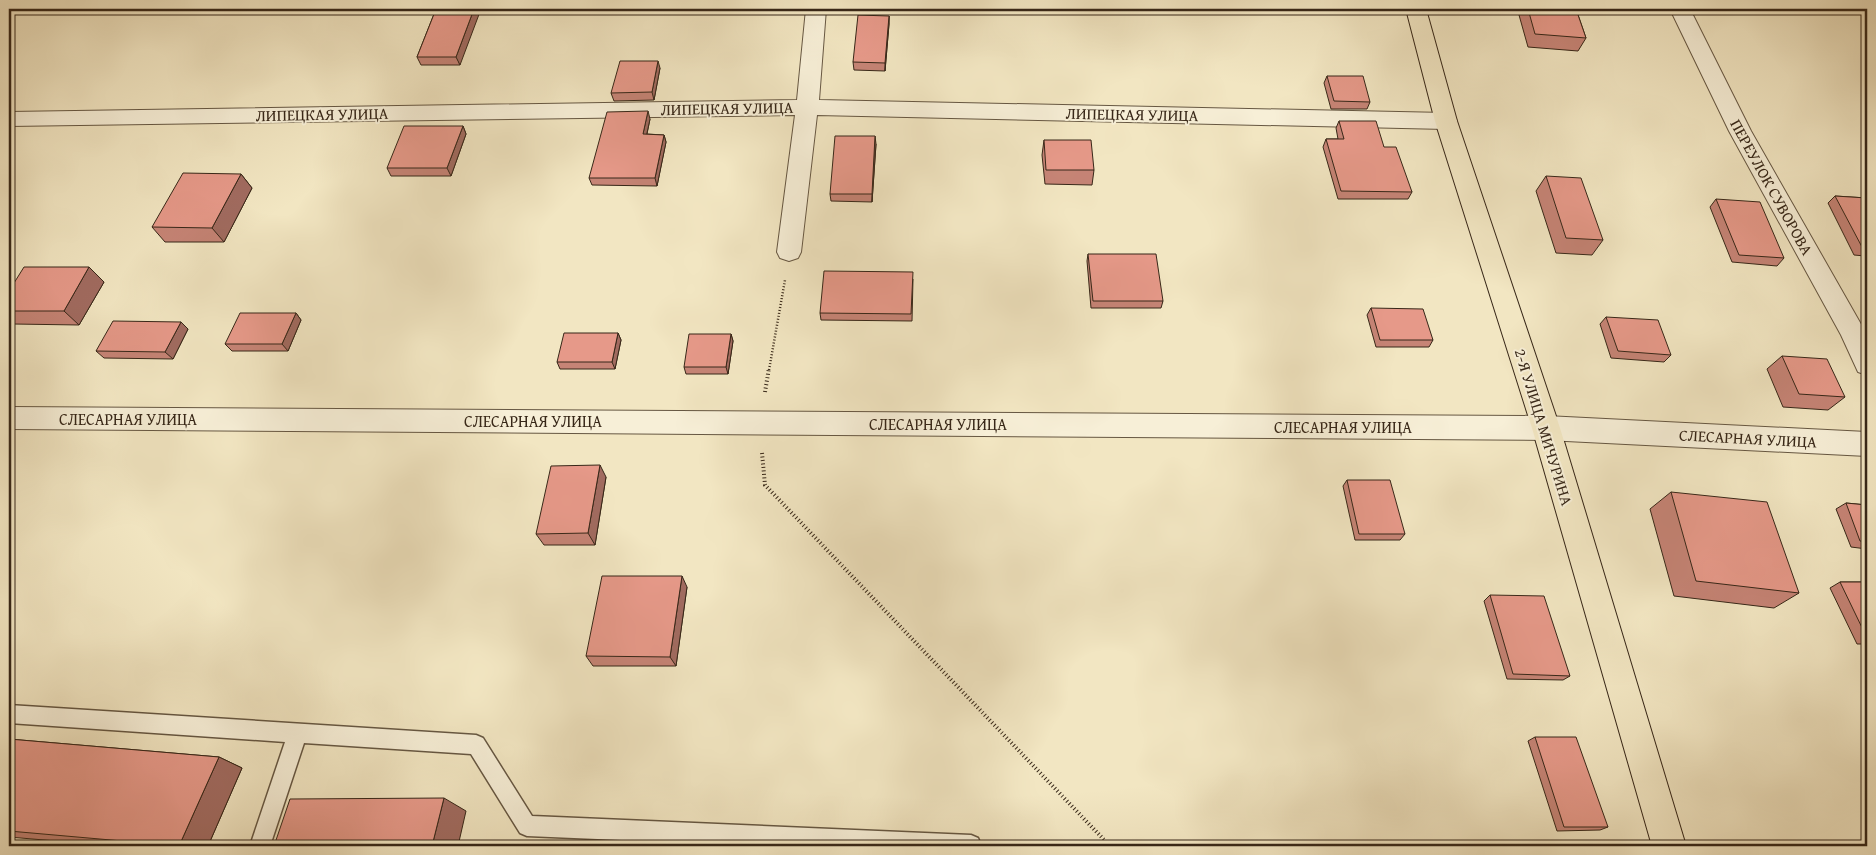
<svg xmlns="http://www.w3.org/2000/svg" width="1876" height="855" viewBox="0 0 1876 855" font-family="'Gentium Book Plus',serif">
  <rect width="100%" height="100%" fill="#f2e6c2"/>
  <filter id="stains"><feTurbulence type="fractalNoise" baseFrequency=".004" numOctaves="4"/><feColorMatrix values="0 0 0 0 .2 0 0 0 0 .09 0 0 0 0 .02 0 0 0 .5 -.17"/></filter>
  <radialGradient id="worn" r=".72"><stop offset=".6" stop-color="#630" stop-opacity="0"/><stop offset="1" stop-color="#630" stop-opacity=".3"/></radialGradient>
  <g fill="none" stroke-linecap="round" stroke-linejoin="round">
    <defs>
      <path id="lane" d="M9 705 476 735 483 738 532 816 971 835 978 838 981 845 762 846 527 836 520 833 471 754 304 743 270 846H250L285 742 9 723Z"/>
      <path id="street" d="M806 9H826L819 100 1446 113 1454 116 1457 121 1454 126 1446 129 817 115 801 252 798 258 789 261 780 258 777 252 795 115 9 126V112L797 100Z
        M1670 9H1690L1751 131 1862 326 1867 336V375L1858 372 1841 335 1729 131Z
        M9 407 1546 416 1867 432V456L1546 440 9 429Z"/>
      <path id="primary" d="M1406 9H1426L1457 121 1560 428 1686 846H1652L1532 428 1435 121Z"/>
    </defs>
    <!-- lane casing -->
    <use href="#lane" stroke="#665742" stroke-width="3"/>
    <!-- street casing -->
    <use href="#street" stroke="#665742" stroke-width="2"/>
    <!-- primary casing -->
    <use href="#primary" stroke="#372718" stroke-width="2"/>
    <!-- path-far1 -->
    <path stroke="#372718" stroke-width="2.5" stroke-dasharray="1 2" stroke-linecap="butt" d="M769 370 785 280"/>
    <!-- path -->
    <path stroke="#372718" stroke-width="4" stroke-dasharray="1 2.5" stroke-linecap="butt" d="M765 392 769 368
      M762 453 765 485 1110 846"/>
    <!-- lane -->
    <use href="#lane" fill="#f7efd7" fill-rule="evenodd"/>
    <!-- street -->
    <use href="#street" fill="#f7efd7" fill-rule="evenodd"/>
    <!-- primary -->
    <use href="#primary" fill="#f2e6c2" fill-rule="evenodd"/>
  </g>
  <!-- wall -->
  <path fill="#c68476" stroke="#372718" d="M436 9 460 65H421L417 57Z
    M1522 9H1576L1586 38 1578 51 1528 47 1519 15Z
    M889 16V24L885 71 854 70 853 62Z
    M660 68 654 100 614 101 611 93Z
    M1327 76 1370 102 1367 109H1331L1324 83Z
    M650 119 647 134 664 135 666 142 657 186 592 185 589 178Z
    M1339 121 1384 147 1412 192 1408 199H1338L1323 147 1326 139H1338L1336 128Z
    M463 126 466 134 451 176H391L387 168Z
    M1044 140 1094 170 1092 185 1045 184 1042 155Z
    M876 144 872 202 831 201 830 194Z
    M241 174 252 188 224 242H165L152 227Z
    M1546 176 1603 240 1592 255 1556 253 1536 191Z
    M1835 196 1867 198V260L1865 256 1854 255 1828 203Z
    M1716 199 1784 258 1777 266 1732 262 1710 207Z
    M1088 254 1163 301 1161 308H1091L1087 261Z
    M913 279 912 321 821 320 820 313Z
    M104 282 79 325 13 324 9 321V291Z
    M1371 308 1433 340 1429 347H1376L1367 315Z
    M296 313 301 320 288 351H232L225 344Z
    M1606 317 1671 355 1664 362 1611 358 1600 324Z
    M181 322 188 329 173 359 104 358 96 351Z
    M618 333 621 340 615 369H560L557 362Z
    M731 334 733 341 728 374H686L684 367Z
    M1782 356 1845 397 1828 410 1783 407 1767 369Z
    M606 477 595 545H544L536 534Z
    M1347 480 1405 534 1400 540H1355L1343 486Z
    M1671 492 1799 593 1774 608 1674 596 1650 509Z
    M1846 503 1867 505V549L1851 547 1836 509Z
    M1840 582H1867V644H1857L1830 588Z
    M687 587 676 666H593L586 656Z
    M1490 595 1570 676 1563 680 1507 679 1484 601Z
    M1535 737 1608 827 1600 830 1557 831 1528 741Z
    M9 739 219 757 242 768 208 846H115L9 837Z"/>
  <!-- shaded-wall -->
  <path fill="#a16b60" stroke="#372718" d="M474 9H481L460 65 456 57Z
    M889 16V24L885 71V63Z
    M658 61 660 68 654 100 652 92Z
    M648 111 650 119 645 142 643 134Z
    M463 126 466 134 451 176 447 168Z
    M664 135 666 142 657 186 655 178Z
    M875 136 876 144 872 202V194Z
    M241 174 252 188 224 242 212 228Z
    M89 267 104 282 79 325 64 311Z
    M296 313 301 320 288 351 282 344Z
    M181 322 188 329 173 359 165 352Z
    M618 333 621 340 615 369 612 362Z
    M731 334 733 341 728 374 726 367Z
    M600 465 606 477 595 545 588 533Z
    M682 576 687 587 676 666 670 657Z
    M219 757 242 768 208 846H179Z
    M444 798 466 811 458 846H432Z"/>
  <!-- building -->
  <path fill="#e69989" stroke="#372718" d="M436 9H474L456 57H417Z
    M1528 9H1576L1586 38 1535 34Z
    M858 15 889 16 885 63 853 62Z
    M620 61H658L652 92 611 93Z
    M1327 76H1363L1370 102 1334 101Z
    M648 111 643 134 664 135 655 178H589L607 112Z
    M1339 121H1376L1384 147H1396L1412 192 1341 191 1326 139H1344Z
    M404 126H463L447 168H387Z
    M835 136H875L872 194H830Z
    M1044 140H1091L1094 170H1046Z
    M183 173 241 174 212 228 152 227Z
    M1546 176 1581 178 1603 240 1566 238Z
    M1835 196 1867 198V248L1862 247Z
    M1716 199 1760 202 1784 258 1739 255Z
    M1088 254H1156L1163 301H1093Z
    M24 267H89L64 311H9V291Z
    M824 271 913 272 911 314 820 313Z
    M1371 308 1423 309 1433 340H1380Z
    M240 313H296L282 344H225Z
    M1606 317 1658 320 1671 355 1618 351Z
    M113 321 181 322 165 352 96 351Z
    M564 333H618L612 362H557Z
    M689 334H731L726 367H684Z
    M1782 356 1827 359 1845 397 1799 394Z
    M600 465 588 533 536 534 551 466Z
    M1347 480H1390L1405 534H1359Z
    M1671 492 1767 502 1799 593 1696 581Z
    M1846 503 1867 505V542L1860 541Z
    M602 576H682L670 657 586 656Z
    M1840 582H1867V638Z
    M1490 595 1544 596 1570 676 1513 674Z
    M1535 737H1576L1608 827H1564Z
    M9 739 219 757 179 846 9 831Z
    M444 798 432 846H274L290 799Z"/>
  <g text-anchor="middle" stroke-width="4" stroke-linejoin="round" paint-order="stroke">
    <!-- street labels -->
    <g font-size="16" fill="#372718" stroke="#f7efd7">
      <text transform="translate(727 108) rotate(-1)" y="6">ЛИПЕЦКАЯ УЛИЦА</text>
      <text transform="translate(322 114) rotate(-1)" y="6">ЛИПЕЦКАЯ УЛИЦА</text>
      <text transform="translate(1132 114) rotate(1)" y="6">ЛИПЕЦКАЯ УЛИЦА</text>
      <text transform="translate(1772 187) rotate(61)" y="6">ПЕРЕУЛОК СУВОРОВА</text>
      <text x="128" y="425">СЛЕСАРНАЯ УЛИЦА</text>
      <text x="533" y="427">СЛЕСАРНАЯ УЛИЦА</text>
      <text x="938" y="430">СЛЕСАРНАЯ УЛИЦА</text>
      <text x="1343" y="433">СЛЕСАРНАЯ УЛИЦА</text>
      <text transform="translate(1544 427) rotate(73)" y="6">2-Я УЛИЦА МИЧУРИНА</text>
      <text transform="translate(1748 438) rotate(3)" y="6">СЛЕСАРНАЯ УЛИЦА</text>
    </g>
  </g>
  <!-- margin -->
  <rect width="1876" height="855" fill="none" stroke="#f2e6c2" stroke-width="30"/>
  <rect x="10" y="10" width="1856" height="835" fill="none" stroke="#372718" stroke-width="2.5"/>
  <rect x="15" y="15" width="1846" height="825" fill="none" stroke="#372718"/>
  <rect width="100%" height="100%" filter="url(#stains)"/>
  <rect width="100%" height="100%" fill="url(#worn)"/>
</svg>
